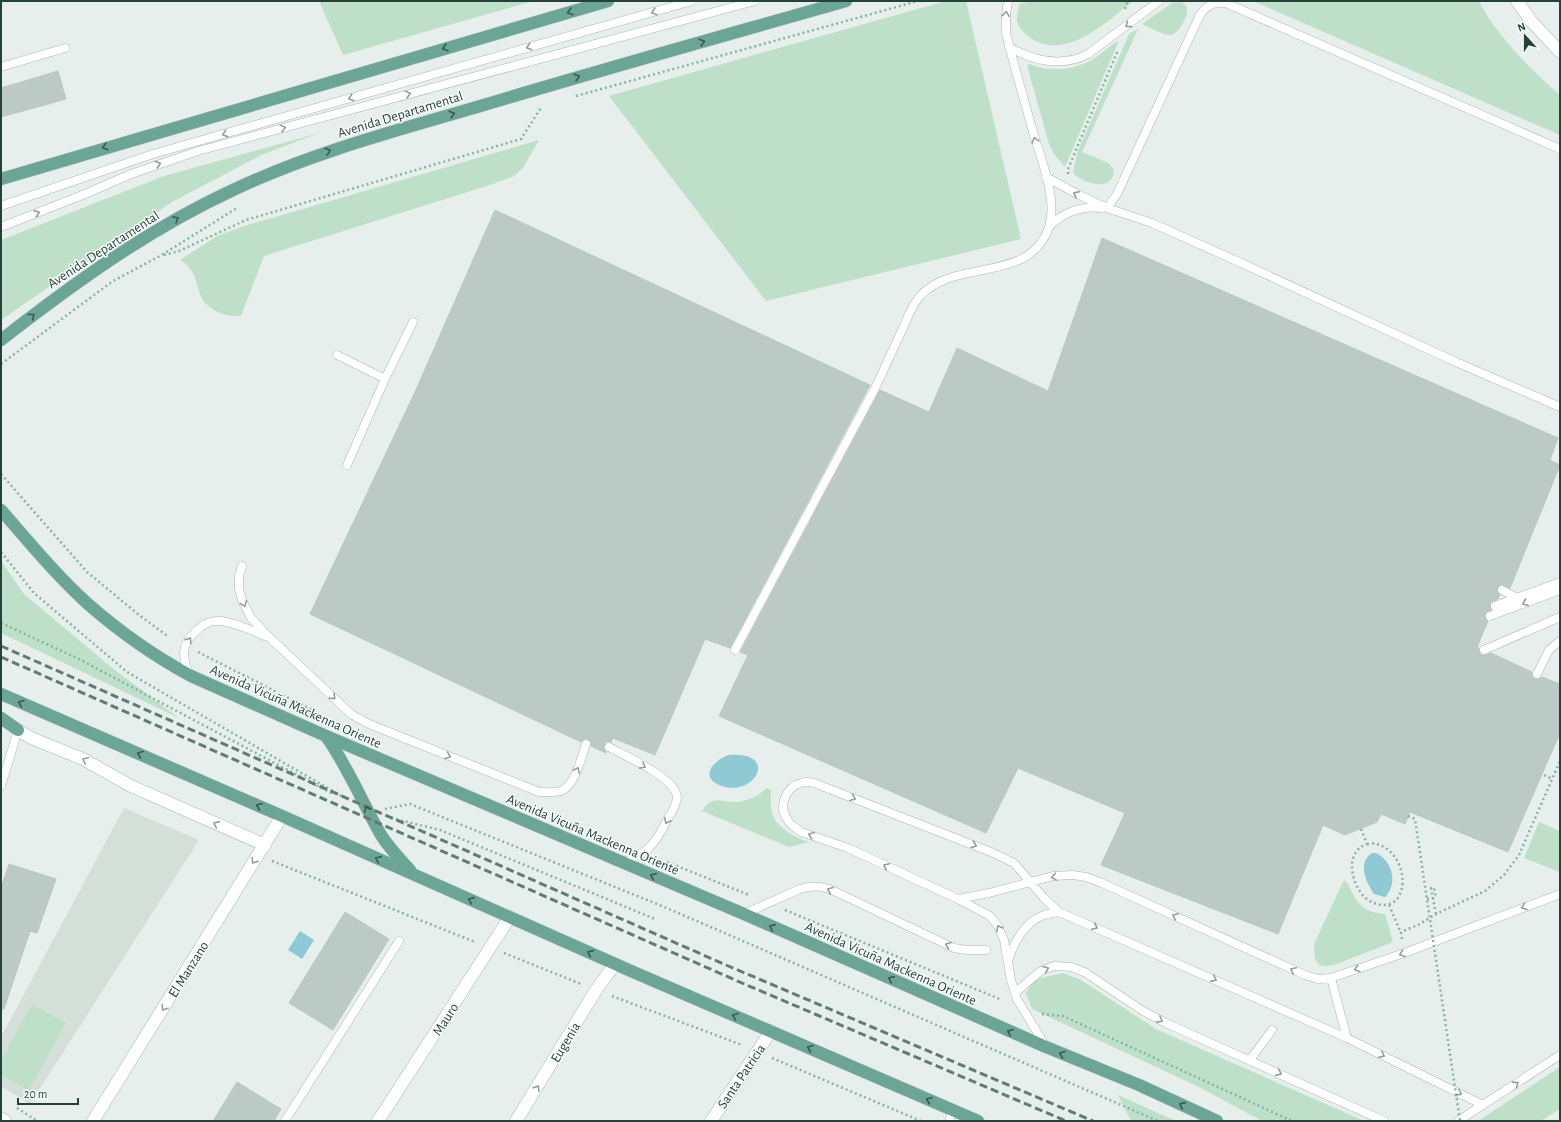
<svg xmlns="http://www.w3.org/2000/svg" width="1561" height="1122" viewBox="0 0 1561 1122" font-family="'Alegreya Sans',sans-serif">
  <rect width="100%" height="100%" fill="#e6efeb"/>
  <!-- built -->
  <path fill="#d4dfda" d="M124 808 199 840 30 1104 1 1086V1037Z"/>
  <!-- green -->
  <path fill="#bfe0c8" d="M319 1H534L343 55Z
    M946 1H966L1021 239 766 301 609 96Z
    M1031 1H1133C1106 22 1064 64 1028 36 1015 25 1015 19 1020 4Z
    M1253 1H1479C1495 34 1532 71 1560 95V135Z
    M1180 2C1197 6 1179 34 1171 35 1164 36 1149 27 1142 24L1172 3Z
    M1138 29 1082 152 1108 163 1114 169C1114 193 1084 184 1073 173L1077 153 1129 34Z
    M1118 41 1117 45 1065 167 1054 154 1049 144 1027 65 1030 64C1049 73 1079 70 1096 57 1104 52 1110 45 1118 41Z
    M319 133 261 155 172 202 1 320V240L164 176Z
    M539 140 523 168 514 176 493 184 264 256 241 316C229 317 215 313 206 304 194 291 201 273 180 260L217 236 241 227Z
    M1 561 24 594 111 667 179 718 1 633Z
    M766 788 771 790C771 796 770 802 771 808 774 828 793 836 809 842L789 847 702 811C705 807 708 802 713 801 719 799 726 802 732 802 743 803 759 797 766 788Z
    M1539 822 1560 831V872L1524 858Z
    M1344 880C1349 884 1350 889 1353 894 1359 908 1371 913 1385 914L1393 942 1334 965 1323 966 1318 964 1315 958 1314 944Z
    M1063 973 1081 980 1156 1029 1364 1121H1262L1201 1088 1032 1009 1026 993 1031 983 1041 978Z
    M32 1004 66 1023 29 1090 1 1075V1060Z
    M1560 1067V1109L1541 1121H1478Z
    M1118 1095 1176 1121H1131Z"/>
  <!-- water -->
  <path fill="#8ec9d4" d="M728 755C781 750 755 800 719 785 699 776 715 760 728 755Z
    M1372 853H1376C1393 861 1398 884 1385 897L1374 894C1366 882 1357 863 1372 853Z
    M300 931 314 940 302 959 288 950Z"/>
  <!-- building -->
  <path fill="#bbcac4" stroke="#b8c9c2" d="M58 71 66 99 1 117V88Z
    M495 210 870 385 730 648 705 639 655 755 613 738 611 742H606L604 745V748L606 753 591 746V742L588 739H584L581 742 310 614 415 392Z
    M1102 238 1558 438 1550 460 1560 465 1510 588 1502 585 1499 586 1497 590 1500 595 1498 599 1491 602 1490 605 1491 610 1486 612 1485 615V618L1488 621 1477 647 1479 648V652L1481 655H1486L1491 653 1532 672V677L1535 679H1540L1542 677 1560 684V733L1508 852 1410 812 1405 824 1381 814 1377 822 1345 835 1323 825 1278 934 1101 865 1125 813 1018 768 986 833 719 716 748 655 740 652 880 390 929 412 957 348 1048 391Z
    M9 864 56 879 37 933 30 931 4 1009H1V888Z
    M345 912 389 939 333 1030 289 1003Z
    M237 1082 281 1109 274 1121H213Z"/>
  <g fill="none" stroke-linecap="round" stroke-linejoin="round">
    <defs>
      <path id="lane" d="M1009 47C1034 61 1061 68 1088 54L1159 1
        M1 67 65 48
        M1046 177 1079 195 1107 208 1152 223 1239 262 1456 362 1560 407
        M1 206 153 154 692 1
        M1107 208 1117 194 1199 17C1205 6 1215 0 1228 4L1560 149
        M1050 226C1064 212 1082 206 1102 208
        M1 227 85 194 131 174 198 151 755 1
        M337 355 385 379 413 322
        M347 465 385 379
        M242 566 239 576V589L242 600 251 618 268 636 351 714 369 724 539 792C545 792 555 793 561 791 575 786 582 756 586 744
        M1502 590 1517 598
        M1495 606 1560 582
        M1490 616 1560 590
        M735 650C781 563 828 477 874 390 884 370 893 349 903 328 908 317 912 304 921 295 956 258 1030 284 1049 227 1058 200 1041 159 1033 132 1024 99 1014 66 1006 33V15L1008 1
        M1484 650 1560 617
        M1537 674 1549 650 1560 641
        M190 675C180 655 182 641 201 627 206 623 214 620 221 621 236 623 251 630 265 636
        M609 747C625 756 676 778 677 797 677 805 670 815 666 822 655 845 647 853 623 863
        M1 786 18 730
        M958 899 989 893 1053 876 1073 875 1086 877 1102 883 1305 975 1318 979 1331 978 1407 952 1560 894
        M744 914 800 889C813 885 822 886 834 891L954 948 966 950H986
        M1009 958C1015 940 1025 922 1044 915 1049 913 1055 913 1059 912
        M1331 978 1347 1038
        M1015 993 1038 973 1045 969 1054 966 1072 967 1086 973 1143 1011 1166 1023 1384 1121
        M1046 1047 1017 999 1011 980 1004 940 998 926 990 916 958 899 848 848 801 832C796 828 790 825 787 819 778 806 786 787 801 783 805 781 810 782 814 783L991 852 1014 863 1043 897 1059 912 1347 1038 1483 1105
        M1250 1060 1272 1030
        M285 1121 399 941
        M949 1121 953 1110
        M1458 1121 1560 1055"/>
      <path id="street" d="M18 730 31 738 83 759 131 786 265 845
        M93 1121 282 816
        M378 1121 510 917
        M516 1121 596 990 615 964
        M711 1121 771 1031"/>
      <path id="secondary" d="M1517 1 1531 21 1560 52
        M1 1118 5 1121"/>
      <path id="primary" d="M1 179 608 1
        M1 340C74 283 149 229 233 190 311 153 395 131 477 107 600 70 723 36 846 1
        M1 510C29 542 56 575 88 604 120 632 154 656 191 676L326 736 744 914 1046 1047 1139 1085 1217 1121
        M1 694 282 816 631 971 978 1121
        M1 718 18 730
        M326 736C348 767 362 802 381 835 389 848 400 859 410 870"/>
    </defs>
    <!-- lane casing -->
    <use href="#lane" stroke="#a8b8b2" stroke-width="9"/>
    <!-- street casing -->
    <use href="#street" stroke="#a8b8b2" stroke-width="13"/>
    <!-- secondary casing -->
    <use href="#secondary" stroke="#a4bbb3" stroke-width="13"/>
    <!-- primary casing -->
    <use href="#primary" stroke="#c2cac8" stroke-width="13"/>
    <!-- path -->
    <path stroke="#86b3a5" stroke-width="2.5" stroke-dasharray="2 3" stroke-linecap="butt" d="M1125 9 1128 1
      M576 96 918 1
      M1068 174V169L1118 50
      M164 255 179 251 246 220 521 139 542 106
      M1 364 113 281 160 256 237 208
      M1 474 87 572 139 615 169 637
      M1 552 34 593 127 672 343 797
      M1 623 77 658 333 794
      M198 652 316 712
      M1544 775 1552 779
      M385 809 410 804 662 906 1158 1121
      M391 818 440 830 655 919
      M1361 829 1367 844
      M1367 844C1370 844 1374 843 1376 844 1397 848 1409 878 1399 896 1391 911 1369 905 1361 893 1350 878 1346 851 1367 844Z
      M272 861 475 942
      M667 862 749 895
      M1389 905 1401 933
      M785 910 1002 1000
      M1436 914 1431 888H1434L1436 898
      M1402 939 1401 933 1403 931 1418 925 1436 914 1485 891 1504 875 1519 855 1560 761
      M504 953 581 984
      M612 996 742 1045
      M1042 1014 1063 1016 1292 1121
      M772 1058 921 1121
      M17 1108 37 1121"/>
    <!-- lane -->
    <use href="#lane" stroke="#fff" stroke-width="8"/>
    <!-- street -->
    <use href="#street" stroke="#fff" stroke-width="12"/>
    <!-- secondary -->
    <use href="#secondary" stroke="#fff" stroke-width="12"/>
    <!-- primary -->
    <use href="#primary" stroke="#6aa596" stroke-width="12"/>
    <!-- rail -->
    <path stroke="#5f7d75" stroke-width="3" stroke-dasharray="8 4" stroke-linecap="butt" d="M1 646 726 965 1093 1121
      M1 657 742 983 1066 1121"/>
    <!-- path-bridge -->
    <path stroke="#86b3a5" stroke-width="2.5" stroke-dasharray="2 3" stroke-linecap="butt" d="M1408 816 1415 819 1460 1121
      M1427 899 1436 898"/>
  </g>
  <!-- one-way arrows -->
  <defs><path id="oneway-chevron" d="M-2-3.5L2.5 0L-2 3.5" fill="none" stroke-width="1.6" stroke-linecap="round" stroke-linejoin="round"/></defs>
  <g stroke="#365b51">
    <use href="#oneway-chevron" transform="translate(570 12) rotate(164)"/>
    <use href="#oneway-chevron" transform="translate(702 42) rotate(-16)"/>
    <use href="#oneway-chevron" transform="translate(445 48) rotate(164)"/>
    <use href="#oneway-chevron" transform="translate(577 77) rotate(-16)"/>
    <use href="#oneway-chevron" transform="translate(452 114) rotate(-17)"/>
    <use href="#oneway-chevron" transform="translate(105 147) rotate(164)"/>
    <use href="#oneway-chevron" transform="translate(328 151) rotate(-19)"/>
    <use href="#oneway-chevron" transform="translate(176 219) rotate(-30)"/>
    <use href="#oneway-chevron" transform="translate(32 316) rotate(-38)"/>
    <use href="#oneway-chevron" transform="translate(21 703) rotate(-157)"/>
    <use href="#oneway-chevron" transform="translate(140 754) rotate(-157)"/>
    <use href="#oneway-chevron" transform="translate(259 806) rotate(-157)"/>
    <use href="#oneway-chevron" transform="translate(367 809) rotate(-117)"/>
    <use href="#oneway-chevron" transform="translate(378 859) rotate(-156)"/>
    <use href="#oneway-chevron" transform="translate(653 876) rotate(-157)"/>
    <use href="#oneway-chevron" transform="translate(471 900) rotate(-156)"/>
    <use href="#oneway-chevron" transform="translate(772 927) rotate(-156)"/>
    <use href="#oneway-chevron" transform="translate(590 953) rotate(-156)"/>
    <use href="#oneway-chevron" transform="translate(891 979) rotate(-156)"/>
    <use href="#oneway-chevron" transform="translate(735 1016) rotate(-157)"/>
    <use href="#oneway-chevron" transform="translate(1010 1032) rotate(-156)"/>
    <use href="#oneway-chevron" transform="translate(810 1048) rotate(-157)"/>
    <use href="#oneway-chevron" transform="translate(1062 1054) rotate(-158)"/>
    <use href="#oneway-chevron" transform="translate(929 1100) rotate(-157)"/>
    <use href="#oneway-chevron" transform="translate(1182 1105) rotate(-156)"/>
  </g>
  <g stroke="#92a09c">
    <use href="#oneway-chevron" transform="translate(654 12) rotate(164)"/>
    <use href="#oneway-chevron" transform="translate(1006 14) rotate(-84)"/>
    <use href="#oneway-chevron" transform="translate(1128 25) rotate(143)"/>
    <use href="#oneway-chevron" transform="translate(529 47) rotate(164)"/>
    <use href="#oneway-chevron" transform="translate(408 94) rotate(-15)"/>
    <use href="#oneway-chevron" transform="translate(351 98) rotate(164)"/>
    <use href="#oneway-chevron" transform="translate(283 128) rotate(-15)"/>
    <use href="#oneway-chevron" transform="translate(225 134) rotate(164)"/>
    <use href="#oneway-chevron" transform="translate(1035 140) rotate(-106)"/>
    <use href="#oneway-chevron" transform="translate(158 164) rotate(-18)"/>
    <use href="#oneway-chevron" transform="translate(1076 194) rotate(-153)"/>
    <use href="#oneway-chevron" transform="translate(37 213) rotate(-20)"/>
    <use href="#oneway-chevron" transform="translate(1525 603) rotate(159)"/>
    <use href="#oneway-chevron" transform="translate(244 604) rotate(67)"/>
    <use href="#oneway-chevron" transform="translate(189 640) rotate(-58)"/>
    <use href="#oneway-chevron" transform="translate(333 697) rotate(44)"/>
    <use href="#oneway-chevron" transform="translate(448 756) rotate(22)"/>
    <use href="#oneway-chevron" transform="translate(85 760) rotate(-155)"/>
    <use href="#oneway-chevron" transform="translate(643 766) rotate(29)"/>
    <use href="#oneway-chevron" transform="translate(577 770) rotate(-66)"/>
    <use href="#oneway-chevron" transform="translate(853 798) rotate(21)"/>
    <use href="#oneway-chevron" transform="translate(667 821) rotate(116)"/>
    <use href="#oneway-chevron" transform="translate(216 824) rotate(-156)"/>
    <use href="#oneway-chevron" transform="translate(811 835) rotate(-160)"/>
    <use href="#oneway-chevron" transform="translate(974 845) rotate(21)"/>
    <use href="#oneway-chevron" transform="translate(254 861) rotate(122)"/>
    <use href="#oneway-chevron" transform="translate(886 866) rotate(-155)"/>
    <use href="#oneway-chevron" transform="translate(1054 877) rotate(170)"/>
    <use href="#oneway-chevron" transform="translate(830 890) rotate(-157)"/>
    <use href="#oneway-chevron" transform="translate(1524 907) rotate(159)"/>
    <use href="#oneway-chevron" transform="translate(1175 916) rotate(-155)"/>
    <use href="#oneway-chevron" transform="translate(1095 927) rotate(24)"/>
    <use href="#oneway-chevron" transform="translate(999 928) rotate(-120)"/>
    <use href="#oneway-chevron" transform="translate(948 945) rotate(-158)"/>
    <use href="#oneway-chevron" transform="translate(1402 954) rotate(160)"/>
    <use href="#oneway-chevron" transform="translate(1046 969) rotate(-21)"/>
    <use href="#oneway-chevron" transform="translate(1357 969) rotate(162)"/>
    <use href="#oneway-chevron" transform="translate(1293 970) rotate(-155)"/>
    <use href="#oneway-chevron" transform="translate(1214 979) rotate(24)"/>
    <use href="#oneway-chevron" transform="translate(164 1008) rotate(122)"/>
    <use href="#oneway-chevron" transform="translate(1160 1020) rotate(29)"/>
    <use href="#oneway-chevron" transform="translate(1382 1055) rotate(26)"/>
    <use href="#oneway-chevron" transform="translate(1279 1073) rotate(24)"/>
    <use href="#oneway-chevron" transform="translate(1516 1084) rotate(-33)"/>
    <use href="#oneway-chevron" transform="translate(537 1088) rotate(-58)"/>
    <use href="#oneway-chevron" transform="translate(1459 1093) rotate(26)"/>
  </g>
  <g text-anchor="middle" stroke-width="3" stroke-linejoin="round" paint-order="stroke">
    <!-- street labels -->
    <g font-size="14" fill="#24423a" stroke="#f7fbf9">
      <text transform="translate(400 114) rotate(-17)" y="5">Avenida Departamental</text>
      <text transform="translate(103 249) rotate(-33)" y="5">Avenida Departamental</text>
      <text transform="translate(296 706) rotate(24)" y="5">Avenida Vicuña Mackenna Oriente</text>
      <text transform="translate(593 834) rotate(23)" y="5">Avenida Vicuña Mackenna Oriente</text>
      <text transform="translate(891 963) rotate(24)" y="5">Avenida Vicuña Mackenna Oriente</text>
      <text transform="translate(188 969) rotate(-58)" y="5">El Manzano</text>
      <text transform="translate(445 1019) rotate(-57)" y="5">Mauro</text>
      <text transform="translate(565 1042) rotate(-59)" y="5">Eugenia</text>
      <text transform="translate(741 1076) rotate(-56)" y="5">Santa Patricia</text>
    </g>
  </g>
  <!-- border -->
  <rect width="1561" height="1122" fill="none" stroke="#24423a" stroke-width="4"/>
  <!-- north arrow -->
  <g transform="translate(1525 36) rotate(339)" stroke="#f7fbf9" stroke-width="3" paint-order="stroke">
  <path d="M0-3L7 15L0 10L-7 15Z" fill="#24423a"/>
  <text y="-6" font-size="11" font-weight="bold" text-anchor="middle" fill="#24423a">N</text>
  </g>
  <!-- scale -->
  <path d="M18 1098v6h60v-6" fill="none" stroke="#24423a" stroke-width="2"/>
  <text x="24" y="1098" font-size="12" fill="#24423a" stroke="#f7fbf9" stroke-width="3" paint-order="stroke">20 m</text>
</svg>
